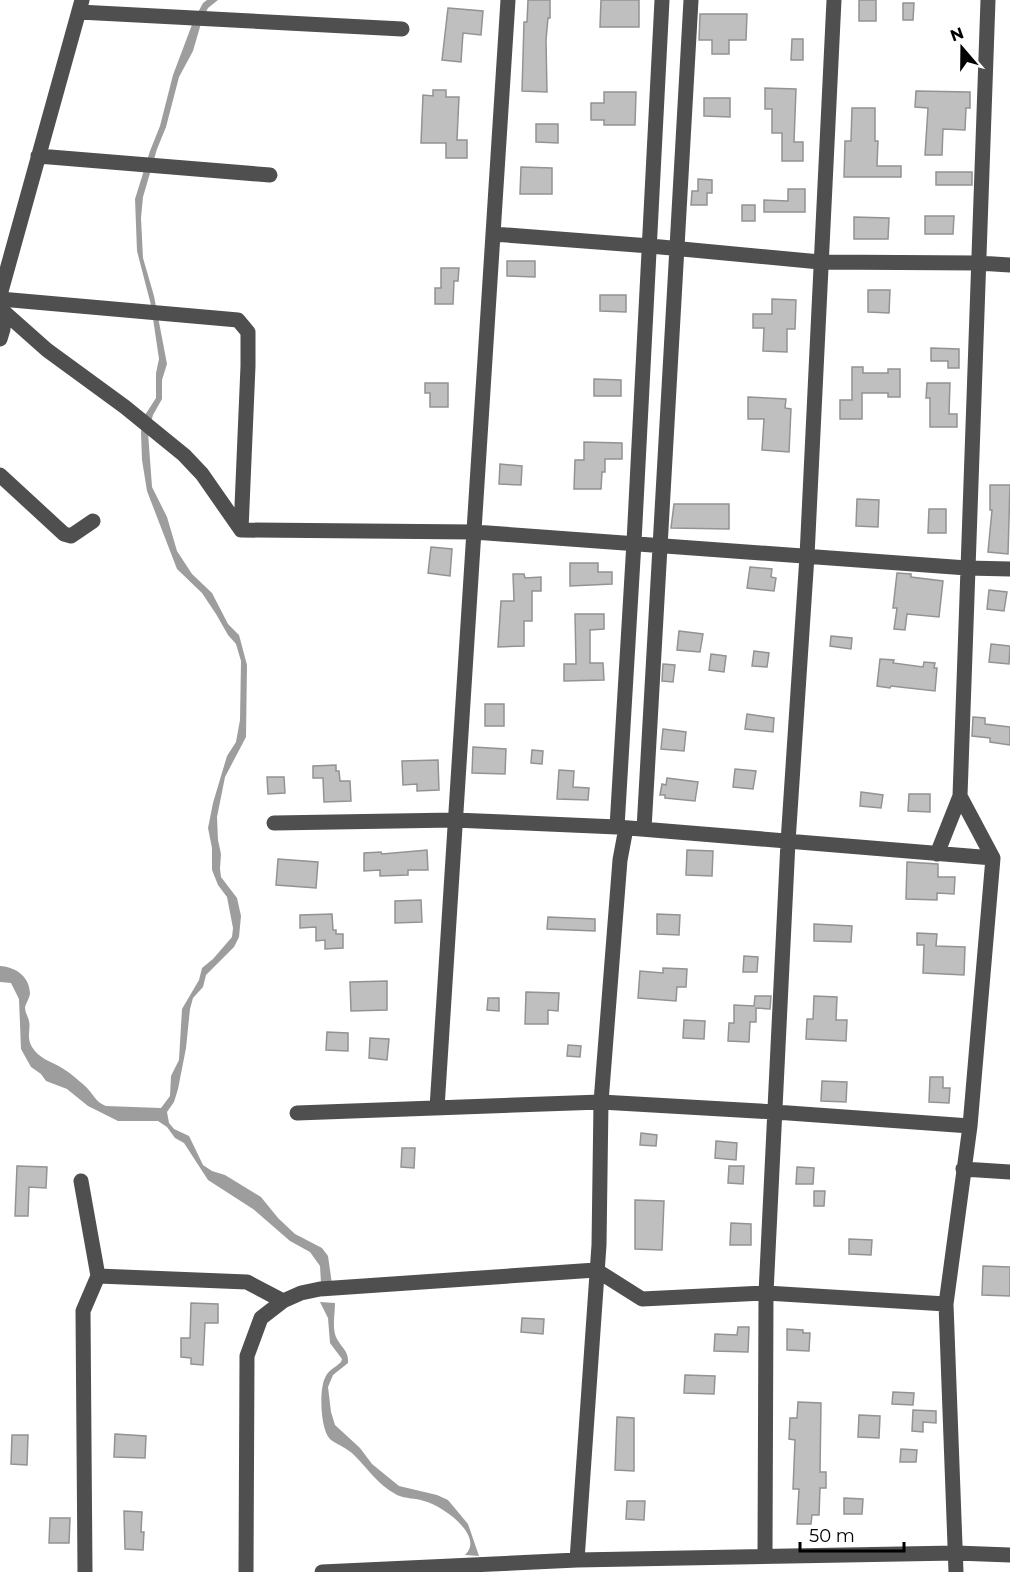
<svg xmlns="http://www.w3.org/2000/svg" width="1010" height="1572" viewBox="0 0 1010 1572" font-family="Montserrat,sans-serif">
  <rect width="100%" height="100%" fill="#fff"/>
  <!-- water -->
  <path fill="#9d9d9d" d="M207 0H218L208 8 202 20 193 51 179 77 166 127 157 149 143 197 141 218 143 258 154 296 167 364 162 380V399L153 415 148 432 152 487 167 517 177 551 192 574 212 593 228 624 239 635 247 665 246 737 225 777 217 817 218 840 221 854 220 869 221 877 237 898 241 916 239 937 234 947 206 975 203 987 193 998 190 1009 186 1048 178 1089 174 1102 167 1112 169 1123 174 1129 189 1136 203 1165 212 1171 225 1175 261 1197 278 1218 295 1234 322 1248 328 1256 332 1284 321 1283 320 1266 310 1252 290 1241 253 1209 208 1180 184 1143 175 1138 167 1127 158 1121H118L88 1106 67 1089 46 1081 41 1074 31 1067 21 1049 19 999 11 983 0 982V966C16 967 30 977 30 994 29 999 26 1003 25 1007 25 1013 28 1016 29 1021 31 1030 26 1037 32 1047 39 1059 51 1061 62 1068 69 1072 77 1079 84 1085 93 1093 95 1102 106 1106L161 1108 170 1096 171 1076 179 1060 182 1009 199 980 202 968 213 959 232 937 233 928 227 897 218 885 212 870V848L208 828 213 803 227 756 236 742 240 720 241 661 236 644 228 635 216 614 202 593 177 569 147 491 142 460 141 432 145 415 156 398V373L159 359 151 305 137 251 135 199 150 151 160 126 173 75 193 22 203 3Z
    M320 1302 335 1303C335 1314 332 1327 336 1337 341 1348 349 1350 348 1363L333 1375 328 1387 331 1412 335 1425 360 1448 372 1464 399 1486 437 1495 448 1500 468 1524 479 1556 465 1555C467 1553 469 1550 470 1547 474 1528 440 1505 424 1501 415 1498 406 1499 397 1495 377 1484 369 1470 354 1455 347 1448 338 1445 331 1440 320 1431 319 1389 325 1378 328 1370 335 1368 341 1362L342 1359 330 1343 328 1318Z"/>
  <!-- building -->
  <path fill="#bfbfbf" stroke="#939393" stroke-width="1.5" d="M528 0H550V18H548L546 40 547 92 522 91 524 22H527Z
    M601 0H639V27H600Z
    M859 0H876V21H859Z
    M903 3H914L913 20H903Z
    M448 8 483 11 481 35 463 33 461 62 442 60Z
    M700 14H747L746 40H729V54H712V40H699Z
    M792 39H803V60H791Z
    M765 88 796 89 794 142H803V161H782V133H772V109H765Z
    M433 90H446V97H459L457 140H467V158H446V143H421L423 95 433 96Z
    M916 91 970 92V108H966L965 130 943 129 942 155H925L928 108 915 107Z
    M604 92H636L635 125H604V120H591V103H604Z
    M704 98H730V117L704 116Z
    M852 108H875V141H878L877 166H901V177H844L845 141H851Z
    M536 124H558V143L536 142Z
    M521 167 552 168V194H520Z
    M936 172H972V185H936Z
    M698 179 712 180V193H707V205H691L692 191H698Z
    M788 189H805V212H764V200L788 201Z
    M742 205H755V221H742Z
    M925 216H954L953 234H925Z
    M854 217 889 218 888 239H854Z
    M507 261H535V277L507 276Z
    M441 268H459L458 281H454L453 304H435V288H441Z
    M868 290H890L889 313 868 312Z
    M600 295H626V312L600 311Z
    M772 299 796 300 795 329H787V352L763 351 764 328H753V314H772Z
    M931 348 959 349V368H948V361H931Z
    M852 367H863V373H888V369H900V397H888V393H862V419H840V400H852Z
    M594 379 621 380V396H594Z
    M425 383H448V407H430V393H425Z
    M927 383H950L949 414H957V427H930V398H926Z
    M748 397 786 399 785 408 791 409 789 452 762 450 764 419H748Z
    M584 442 622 443V459H605V472H602L601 489H574L575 460H584Z
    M500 464 522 466 521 485 499 484Z
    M990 485H1010L1008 554 988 552 992 510H990Z
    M857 499 879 500 878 527 856 526Z
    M674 504H729V529L671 528Z
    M929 509H946V533H928Z
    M431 547 452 549 450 576 428 573Z
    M570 563H598V572H612V584L570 586Z
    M750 567 772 569 771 577 776 578 774 591 747 588Z
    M897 573 911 574V577L943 581 939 617 907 614 905 630 894 629 897 608H893Z
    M513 574H524L525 578 541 577V591H532V621H524V646L498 647 501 601H514Z
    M989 590 1007 592 1004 611 987 609Z
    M575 614H604V629L590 630V663H603L604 680 564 681V664H576Z
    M679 631 703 634 700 652 677 650Z
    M831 636 852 638 851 649 830 646Z
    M991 644 1010 646 1009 664 989 662Z
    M754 651 769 653 767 667 752 666Z
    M711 654 726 656 724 672 709 670Z
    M880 659 894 660 893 663 923 667 924 662 935 663 934 668H937L935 691 891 686 890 688 877 686Z
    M663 664 675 665 673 682 662 681Z
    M485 704H504V726H485Z
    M747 714 774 718 773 732 745 729Z
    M973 717 985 718V724L1010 727V745L990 742V738L972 736Z
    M663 729 686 732 684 751 661 749Z
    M473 747 506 749 505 774 472 773Z
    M532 750 543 751 542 764 531 763Z
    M438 760 439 790 417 791V784L403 785 402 761Z
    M336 765V771H339L340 781H350L351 801 324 802 323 778H313V766Z
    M735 769 756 771 753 789 733 787Z
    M559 770 574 771 573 787 589 788 588 800 557 799Z
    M267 777H284L285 793 268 794Z
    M667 778 698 782 695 801 665 798V795H660L662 784 666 785Z
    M861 792 883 795 881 808 860 806Z
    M909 794H930V812L908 811Z
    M427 850 428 870H408V875L380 876V870L364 871V853L381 852 382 854Z
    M687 850 713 851 712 876 686 875Z
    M278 859 318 862 316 888 276 885Z
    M907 862 938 864V877H955L954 894 937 893V900L906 899Z
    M421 900 422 922 395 923V901Z
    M332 914 333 930H336V934H343V948L325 949V940L316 941V927L300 928V915Z
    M657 914 680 915 679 935 657 934Z
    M548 917 595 919V931L547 929Z
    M814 924 852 926 851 942 814 941Z
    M917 933 937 934 936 946 965 947 964 975 923 973 924 945H917Z
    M744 956 758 957 757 972H743Z
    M663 968 687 969 686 987H677L676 1001 638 998 640 971 663 973Z
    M387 981V1010L351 1011 350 982Z
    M526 992 559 993 558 1011 548 1010V1024H525Z
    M755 996H771L770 1009 756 1008V1022H750L749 1042 728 1041 729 1023H734V1005L754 1006Z
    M814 996 837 997 836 1020H847L846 1041 806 1039 807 1019H813Z
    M488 998H499V1011L487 1010Z
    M684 1020 705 1021 704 1039 683 1038Z
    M327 1032 348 1033V1051L326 1050Z
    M370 1038 389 1039 387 1060 369 1058Z
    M568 1045 581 1046 580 1057 567 1056Z
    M930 1077H943V1088H950L949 1103 929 1102Z
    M822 1081 847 1082 846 1102 821 1101Z
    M641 1133 657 1135 656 1146 640 1145Z
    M716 1141 737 1143 736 1160 715 1158Z
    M402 1148H415L414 1168 401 1167Z
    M17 1166 47 1167 46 1188 29 1187 28 1216H15Z
    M729 1166H744L743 1184 728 1183Z
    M797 1167 814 1168 813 1184H796Z
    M814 1191H825L824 1206H814Z
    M635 1200 664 1201 662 1250 635 1249Z
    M731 1223 751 1224V1245H730Z
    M849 1239 872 1240 871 1255 849 1254Z
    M983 1266 1010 1267V1296L982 1295Z
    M191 1303 218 1304V1323H205L203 1365 191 1364V1358L181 1357V1338H190Z
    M522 1318 544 1319 543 1334 521 1332Z
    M738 1327H749L748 1352 714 1351 715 1334 737 1335Z
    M787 1329 803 1330V1333H810L809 1351 787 1350Z
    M685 1375 715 1376 714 1394 684 1393Z
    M893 1392 914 1393 913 1405 892 1404Z
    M798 1402 821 1403 820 1472H826V1488H820L819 1515H812L811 1524H797L799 1489H793L795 1440 789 1439 790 1418H797Z
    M913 1410 936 1411V1423L923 1422V1432L912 1431Z
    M859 1415 880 1416 879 1438 858 1437Z
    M617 1417 634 1418V1471L615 1470Z
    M115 1434 146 1436 145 1458 114 1457Z
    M12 1435H28L27 1465 11 1464Z
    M901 1449 917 1450 916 1462H900Z
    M844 1498 863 1499 862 1514H844Z
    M627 1501H645L644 1520 626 1519Z
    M124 1511 142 1512 141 1532H144L143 1550 125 1549Z
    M50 1518H70L69 1543H49Z"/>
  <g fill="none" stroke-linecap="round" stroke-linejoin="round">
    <!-- minor -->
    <path stroke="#4f4f4f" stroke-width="15" d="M79 12 402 29
      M38 156 270 175
      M493 234 650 246 820 262 978 263 1010 265
      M0 295 82 0
      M0 299 238 320 248 332V366L241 530
      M0 303 3 311 47 350 125 407 184 455 202 474 241 530 474 532 967 568 1010 569
      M0 339 3 329V311
      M0 475 64 534 71 536 93 521
      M274 823 455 820 617 827 993 858 960 796
      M617 827 634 542 662 0
      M644 829 691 0
      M937 854 960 796 988 0
      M437 1108 508 0
      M297 1113 601 1102 775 1112 970 1126
      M963 1169 1010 1172
      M81 1181 98 1276 83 1311 85 1572
      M98 1276 247 1282 283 1301
      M765 1556 766 1293 788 842 807 556 834 0
      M577 1560 599 1245 601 1102 620 860 626 828
      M246 1572 247 1356 261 1318 283 1301 301 1293 320 1289 596 1270 642 1299 766 1293 946 1304
      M322 1572 577 1560 956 1553 1010 1555
      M956 1572 946 1304 970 1126 993 858"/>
  </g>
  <!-- north arrow -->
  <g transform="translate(962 48) rotate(340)" stroke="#ffffff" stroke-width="4.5" paint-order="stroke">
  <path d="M0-4.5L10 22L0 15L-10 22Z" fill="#000000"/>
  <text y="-9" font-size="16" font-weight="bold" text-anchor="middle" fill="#000000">N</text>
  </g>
  <!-- scale -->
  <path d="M800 1542v9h104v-9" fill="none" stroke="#000000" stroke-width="3"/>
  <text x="809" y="1542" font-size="18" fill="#000000" stroke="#ffffff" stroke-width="4.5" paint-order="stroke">50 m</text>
</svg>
